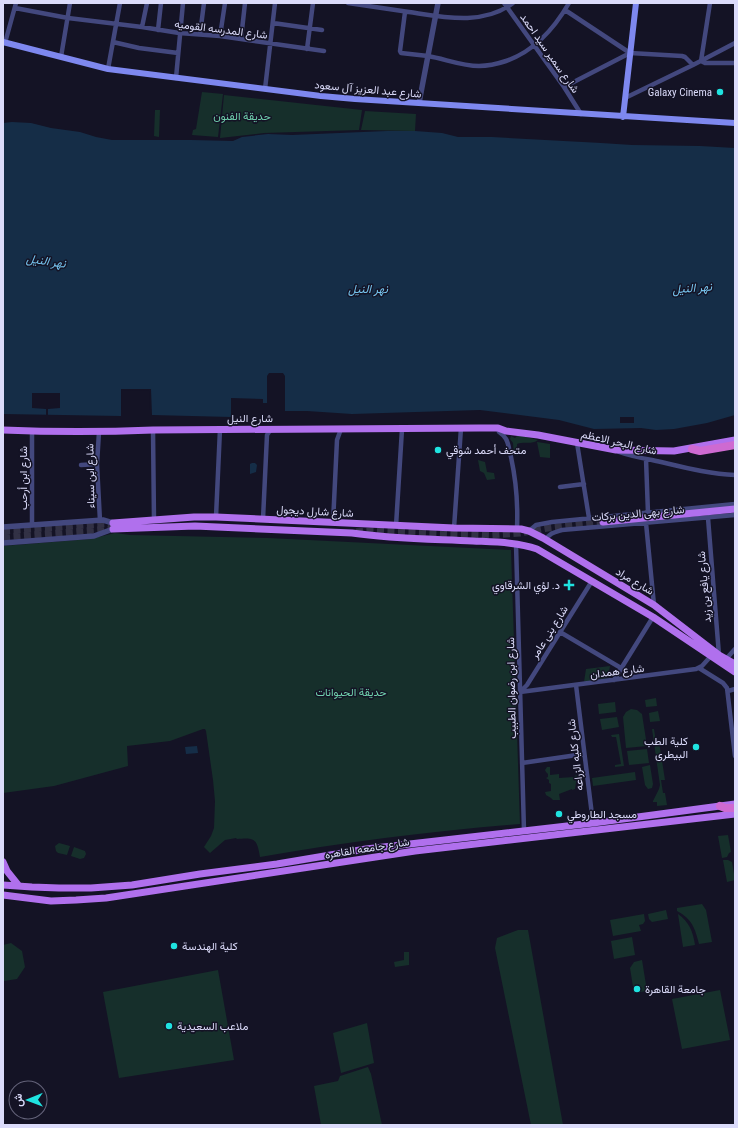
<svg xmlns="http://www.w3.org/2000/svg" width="738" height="1128" viewBox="0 0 738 1128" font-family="'Roboto Condensed',Vazirmatn,sans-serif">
  <rect width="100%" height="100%" fill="#141325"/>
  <!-- green -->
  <path fill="#162f2b" d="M202 92 223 94 218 137 192 135 193 130 196 129Z
    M224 95 362 110 359 130 264 133 220 138Z
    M155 110H160L159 137 154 136Z
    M365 111 416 114 415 131 361 130Z
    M518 435 538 440C532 445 524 441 517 444V449L518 456 514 455 513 443 510 439 511 436 515 438Z
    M537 442 550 444V458L540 457Z
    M478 460 485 462 487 472 494 473 495 479 487 480 484 473 480 471Z
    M115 533 130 535 268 538 511 550 520 824C433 831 346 842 260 857 257 839 255 837 237 839L236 838 225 840 210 853 204 847 211 836 214 828 215 801 213 780 206 731 205 729H203L170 741 127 746 128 766 54 786 3 793V546L90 539Z
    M610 666 608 678 584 682 586 669Z
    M656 698 657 706 646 707 645 700Z
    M615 702 616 712 599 714 598 704Z
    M631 709 637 710 642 714 647 746 626 748 623 717 626 712Z
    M658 711 660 721 650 722 649 713Z
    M617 717 619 727 602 730 600 719Z
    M652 729H654L656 742H659L665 780H661L663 793H665L667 805 657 806V802H653V801L659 789 660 785Z
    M619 734 624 766 615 767V765L621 764 616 737H612L611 735Z
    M647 749 649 763 629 765 627 751Z
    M650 765 653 784 652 788 648 789 645 785 642 767Z
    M547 767H550V775L559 774V778L574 777 576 775 577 776 575 789 572 790V789L559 794 560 800H553L551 798 546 795 545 792 551 791V784L549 783V780L546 778 548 777V774L546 772 545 770Z
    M635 772 636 780 593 786 592 778Z
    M728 835 731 852 729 853 727 857 722 858 718 836Z
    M59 843 70 846 67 855 58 853 56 851 55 846Z
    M74 847 85 851 86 854 84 858 80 859 71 856Z
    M723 860H728L732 862 735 880 727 882Z
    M702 904 706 910 712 942 699 944C695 928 692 919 677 911V908Z
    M666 910 668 919 652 922 649 919 648 914Z
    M644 914 645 921 643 924 639 925 641 931 613 936 610 920Z
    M678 914C689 922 693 931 695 945L683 947Z
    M518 930H528L563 1125H531L495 948 497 938Z
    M632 937 635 955 614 959 611 941Z
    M11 943 22 951 25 967 17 979 4 981H3V945Z
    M404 952H409V965L395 967 394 962 404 960Z
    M642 960 647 991 634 993 630 968 634 962Z
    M218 970 234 1060 119 1078 103 992Z
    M720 990 730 1040 682 1049 672 999Z
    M367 1023 374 1063 341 1073 333 1033Z
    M368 1067 371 1074 382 1125H321L314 1086 338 1081 340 1076Z"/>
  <!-- water -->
  <path fill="#152d47" d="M12 122 31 123 51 128 80 132 96 137 112 140H191L233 141 242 137 268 134 292 135 387 131H415L442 133 458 137H492L601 143 632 145 700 146 735 148V415L707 423 674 429 656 430 641 428 594 429 559 420 480 410 352 414 307 411H285V376L283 373H269L267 376V403H263V399L231 398V417L152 415 151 389H121V416L3 414V123Z
    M252 463H255L257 465 256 472 250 474V464Z
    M197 746 198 753 186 754 185 747Z"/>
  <!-- pier -->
  <path fill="#141325" d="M122 389H151V410H150L149 391 123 390V410H121Z
    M32 393H60V408L48 409V415H46V409L32 408Z
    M620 417H634V423H620Z"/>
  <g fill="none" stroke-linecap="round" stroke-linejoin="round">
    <!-- primary-tunnel -->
    <path stroke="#323145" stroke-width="7" stroke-dasharray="7 3.5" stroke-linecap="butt" d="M3 531 113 523
      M356 532 373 531 490 535 520 533 548 528 603 522
      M3 537 112 529"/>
    <!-- minor -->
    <path stroke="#43487e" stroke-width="4.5" d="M348 3C368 6 388 9 409 12 443 17 483 26 513 3
      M504 3 564 87 581 114
      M710 3 701 61 705 63H735
      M15 8 68 18 142 27 179 33 220 36 324 51
      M565 10 630 53 682 56 685 57 693 65
      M405 12 400 51 401 53C410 54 419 55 428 56 445 59 462 66 479 66 488 66 497 64 506 61 535 51 554 29 569 3
      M273 23 322 30
      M142 27 147 3
      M158 30 161 3
      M200 34 204 3
      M220 36 225 3
      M241 39 245 3
      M113 42 139 48 178 53
      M5 43 16 3
      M307 49 313 3
      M61 57 70 3
      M108 69 120 3
      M176 78 183 3
      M564 87 630 53
      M265 89 275 3
      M625 98 693 65 735 43
      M498 428 499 432C502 434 504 436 506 439 509 444 509 451 511 457 516 480 518 504 517 528
      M153 430 154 521
      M32 431V525
      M99 432 97 464 100 521
      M577 443 589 518
      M619 452C630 456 641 458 652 460 679 466 707 474 735 475
      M646 459 648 513
      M81 465 97 464
      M560 487 584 484
      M216 517 220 429
      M708 518 719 655
      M263 519 267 435 271 429
      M333 523 337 440 341 429
      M646 523 654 605
      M396 526 402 429
      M454 528 461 428
      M529 531 536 525 552 522 735 504
      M546 540C549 533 555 532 562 530L735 515
      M516 544 524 831
      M560 632 621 668
      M726 659 735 649
      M699 668 723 683 727 688 735 756
      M614 680 653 617
      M576 685 593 823
      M728 691 735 689
      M520 692 696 669 702 666 711 656
      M520 692 527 685 592 581
      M522 763 584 754"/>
    <!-- tertiary -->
    <path stroke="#43487e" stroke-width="5.5" d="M419 103 438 3
      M3 527 103 520 113 523
      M3 543 94 536 113 529"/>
    <!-- secondary -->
    <path stroke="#7e88ef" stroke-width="6" d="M3 42 108 69 321 96 355 99 735 123
      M623 117 636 3"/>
    <!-- primary -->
    <path stroke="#b070ed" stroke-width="7" d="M3 430C53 432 103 432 153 430L479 428H498L506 431 538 435 616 450 674 451 735 440
      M603 522 735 509
      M113 523 194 517H216L454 528 521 529 529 531 543 538 654 605 719 655 735 664
      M113 529 195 526 352 533C392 539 433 539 473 541 494 542 517 542 537 549L653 617 735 672
      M3 862 7 871 19 886
      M3 885 32 887 59 888H91L132 885 200 874 277 864 366 849 593 823 735 804
      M3 895 51 901 76 900 106 898 415 851 735 814"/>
    <!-- trunk -->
    <path stroke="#ce6ad1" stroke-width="8" d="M692 449 700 451 735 445
      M720 806 725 808H735"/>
  </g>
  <!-- markers -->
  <g fill="#1fe3e0" stroke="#141325" stroke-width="1.5">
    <circle cx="720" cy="92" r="4"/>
    <circle cx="438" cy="450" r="4"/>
    <path d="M567 579h4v4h4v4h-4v4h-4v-4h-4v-4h4z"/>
    <circle cx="696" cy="747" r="4"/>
    <circle cx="559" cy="814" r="4"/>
    <circle cx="174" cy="946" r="4"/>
    <circle cx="637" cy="989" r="4"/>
    <circle cx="169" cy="1026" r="4"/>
  </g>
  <g text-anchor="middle" stroke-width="3" stroke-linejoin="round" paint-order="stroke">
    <!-- street labels -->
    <g font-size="11" fill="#dbdbfa" stroke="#141325">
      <text transform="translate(221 29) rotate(7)" y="4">شارع المدرسه القوميه</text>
      <text transform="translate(550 53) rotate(55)" y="4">شارع سمير سيد احمد</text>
      <text transform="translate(368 89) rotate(5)" y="4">شارع عبد العزيز آل سعود</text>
      <text x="250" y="422">شارع النيل</text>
      <text transform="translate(619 442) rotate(13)" y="4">شارع البحر الاعظم</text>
      <text transform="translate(90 476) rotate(-91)" y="4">شارع ابن سيناء</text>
      <text transform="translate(23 478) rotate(-90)" y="4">شارع ابن أرحب</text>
      <text transform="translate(315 511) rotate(3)" y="4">شارع شارل ديجول</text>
      <text transform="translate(638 513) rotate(-5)" y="4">شارع بهى الدين بركات</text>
      <text transform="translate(635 581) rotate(31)" y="4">شارع مراد</text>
      <text transform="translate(704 587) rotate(-95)" y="4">شارع يافع بن زيد</text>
      <text transform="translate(549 632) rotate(-58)" y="4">شارع بنى عامر</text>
      <text transform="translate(617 671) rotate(-7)" y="4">شارع همدان</text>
      <text transform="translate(511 688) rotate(-91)" y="4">شارع ابن رضوان الطبيب</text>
      <text transform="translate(575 755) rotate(-97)" y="4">شارع كليه الزراعه</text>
      <text transform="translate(367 848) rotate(-9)" y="4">شارع جامعه القاهره</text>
    </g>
    <!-- poi labels -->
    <g font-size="11" fill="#dbdbfa" stroke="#141325" text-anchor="start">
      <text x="712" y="96" text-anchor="end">Galaxy Cinema</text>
      <text x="446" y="454">متحف أحمد شوقي</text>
      <text x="560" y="589" text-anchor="end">د. لؤي الشرقاوي</text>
      <text x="688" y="745" text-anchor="end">كلية الطب<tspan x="688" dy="13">البيطرى</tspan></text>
      <text x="567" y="818">مسجد الطاروطي</text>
      <text x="182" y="950">كلية الهندسة</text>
      <text x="645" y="993">جامعة القاهرة</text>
      <text x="177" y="1030">ملاعب السعيدية</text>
    </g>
    <!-- park labels -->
    <g font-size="11" fill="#70d2ae" stroke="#141325">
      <text x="242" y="120">حديقة الفنون</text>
      <text x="351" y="696">حديقة الحيوانات</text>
    </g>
    <!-- water labels -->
    <g font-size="12" font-style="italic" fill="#76c4ee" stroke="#141325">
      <text transform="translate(46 261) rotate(8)" y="4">نهر النيل</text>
      <text transform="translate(692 288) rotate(-4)" y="4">نهر النيل</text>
      <text x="368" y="293">نهر النيل</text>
    </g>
  </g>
  <!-- border -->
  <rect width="738" height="1128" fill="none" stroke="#dbdbfa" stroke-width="8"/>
  <!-- north arrow -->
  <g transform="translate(28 1100) rotate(269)"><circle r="19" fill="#141325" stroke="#64637a"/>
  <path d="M0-3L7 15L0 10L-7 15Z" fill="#1fe3e0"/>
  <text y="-6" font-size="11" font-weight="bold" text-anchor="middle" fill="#dbdbfa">ش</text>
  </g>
</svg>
